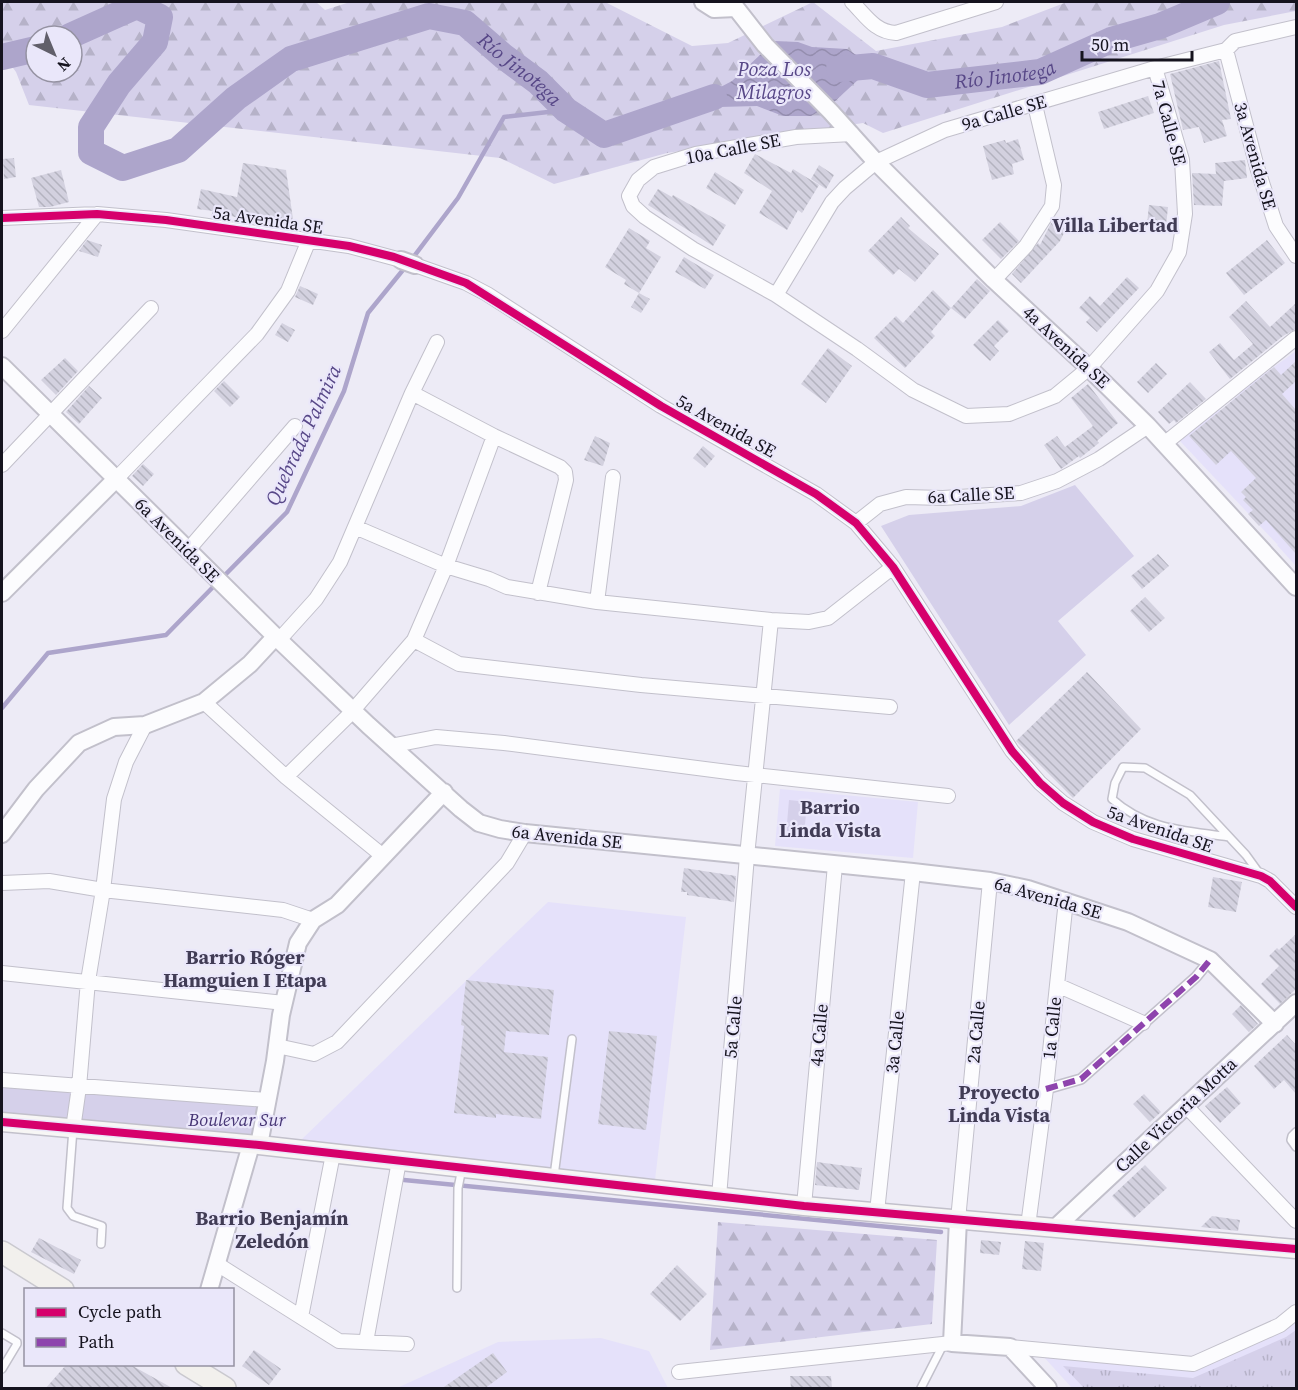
<svg xmlns="http://www.w3.org/2000/svg" width="1298" height="1390" viewBox="0 0 1298 1390" font-family="'Source Serif 4',serif">
  <defs>
    <pattern id="grass-tufts" width="24" height="20" patternUnits="userSpaceOnUse" patternTransform="scale(1.5)"><rect width="24" height="20" fill="#d5d0ea"/><path d="M3 7l-1-3M5 7V3M7 7l1-3M15 17l-1-3M17 17v-4M19 17l1-3" fill="none" stroke="#b6b2c8"/></pattern>
    <pattern id="forest-firs" width="22" height="20" patternUnits="userSpaceOnUse" patternTransform="scale(1.5)"><rect width="22" height="20" fill="#d5d0ea"/><path d="M5 1l3.5 6h-7zM16 11l3.5 6h-7z" fill="#b6b2c8"/></pattern>
    <pattern id="water-waves" width="16" height="10" patternUnits="userSpaceOnUse" patternTransform="scale(1.5)"><rect width="16" height="10" fill="#ada5cb"/><path d="M0 5q4-4 8 0t8 0" fill="none" stroke="#948dae"/></pattern>
    <pattern id="building-back-hatch" width="6" height="6" patternUnits="userSpaceOnUse" patternTransform="scale(1.5)"><rect width="6" height="6" fill="#d3d1df"/><path d="M-1 5l2 2M0 0l6 6M5-1l2 2" fill="none" stroke="#b4b3bf"/></pattern>
  </defs>
  <rect width="100%" height="100%" fill="#edebf6"/>
  <!-- built -->
  <path fill="#e5e1fa" d="M1296 351V566L1277 545 1279 543 1277 544 1180 441 1216 407 1221 411 1249 385Z
    M780 789 918 802 913 858 775 846Z
    M548 902 686 917 655 1180 300 1141Z
    M1296 1319V1388H1072L1042 1355 1191 1370Z
    M601 1338 649 1351 668 1388H397L498 1342Z"/>
  <!-- grass -->
  <path fill="url(#grass-tufts)" d="M1296 1330V1388H1084L1063 1366 1193 1378 1286 1337Z"/>
  <!-- forest -->
  <path fill="url(#forest-firs)" fill-rule="evenodd" d="M2 2H316L325 10 350 2H605L692 46 728 43 813 2 876 51 1002 27 1067 2H1296V11L1224 25 883 133 863 123 667 153 554 184 500 158 29 105 16 72 2 53ZM36 36H72V72H36Z
    M718 1222 937 1240 932 1324 710 1350Z"/>
  <!-- park -->
  <path fill="#d5d0ea" d="M1075 485 1134 556 1058 621 1086 655 1009 725 881 526 909 515 1021 506Z
    M789 800 807 802 804 836 786 835Z
    M2 1076 77 1083 72 1122 2 1114Z
    M81 1084 265 1102 258 1144 76 1122Z"/>
  <!-- water -->
  <path fill="url(#water-waves)" d="M775 41 798 42 812 47 847 49 873 66 833 103 811 116H783L757 106 681 108 732 81Z"/>
  <g fill="none" stroke-linecap="round" stroke-linejoin="round">
    <!-- stream -->
    <path stroke="#ada5cb" stroke-width="4.5" d="M412 259 458 198 504 117 566 110
      M222 578 287 512 344 391 368 313 407 265
      M2 708 48 653 166 635 216 584
      M404 1180 941 1232"/>
    <!-- river -->
    <g stroke="#ada5cb" stroke-width="26">
      <path id="s1" d="M70 36 137 6 160 17 155 42 119 84 91 127V152L123 168 178 150 236 98 291 59 429 16 465 23 503 56 538 82 566 110 604 135 714 97"/>
      <path d="M2 57 36 49"/>
      <path id="s2" d="M839 69 873 66 927 85 1040 72 1111 40 1160 26 1217 2"/>
    </g>
  </g>
  <!-- building -->
  <path fill="url(#building-back-hatch)" d="M1219 61 1231 119 1222 120 1227 136 1204 143 1199 127 1183 130 1170 74Z
    M1148 96 1154 113 1104 129 1098 112Z
    M1018 139 1024 160 1012 164 1014 174 992 180 983 146 1005 140 1006 143Z
    M755 154 791 173 793 169 819 185 802 213 798 210 787 230 759 213 772 191 744 173Z
    M14 158 16 177 4 179 3 159Z
    M1245 160 1247 178 1224 181 1222 206 1194 205 1192 173 1216 174 1215 163Z
    M243 163 286 170 294 226 274 222 273 226 266 225 231 216V220L211 216 213 211 197 209 201 189 237 197Z
    M819 165 834 175 826 189 811 179Z
    M61 170 69 202 50 207H39L31 178Z
    M715 172 744 190 735 205 706 188Z
    M658 189 672 197 673 195 726 225 713 246 648 205Z
    M1149 205 1168 207 1166 226 1147 224Z
    M901 217 910 226 908 228 939 254 915 282 899 269 893 275 868 251Z
    M1000 222 1019 241 1001 259 982 240Z
    M1051 223 1066 229 1060 241 1021 283 1012 274 1038 243 1040 245Z
    M629 228 650 241 646 248 661 257 639 293 624 284 626 280 605 267Z
    M87 240 102 245 98 257 79 251Z
    M1267 240 1285 263 1244 295 1226 273Z
    M684 257 714 275 705 289 675 272Z
    M1127 277 1139 288 1097 332 1086 322 1090 318 1079 308 1090 296 1100 306Z
    M977 279 990 291 965 319 951 308Z
    M300 286 318 294 313 305 295 297Z
    M933 290 951 308 931 332 935 336 905 368 874 338 896 316 903 323Z
    M639 293 650 299 641 313 631 307Z
    M1246 301 1270 327 1296 303V329L1283 336 1230 379 1209 352 1220 343 1234 360 1253 344 1229 317Z
    M998 320 1009 331 994 346 999 351 990 361 973 345Z
    M282 323 295 330 288 342 275 335Z
    M828 348 852 366 826 403 801 384Z
    M65 358 78 371 56 395 41 380Z
    M1296 361V381L1282 394 1296 410V554L1266 520 1259 526 1248 514 1253 510 1243 500 1246 497 1241 492 1256 478 1231 451 1216 465 1189 436 1274 367 1281 375Z
    M1156 363 1167 374 1148 393 1137 382Z
    M224 381 240 397 230 407 214 391Z
    M1190 382 1206 399 1176 423 1174 420 1169 424 1158 412Z
    M1088 384 1118 423 1097 441 1099 443 1080 458 1079 456 1061 469 1044 445 1057 436 1065 447 1093 426 1071 398Z
    M89 386 102 398 79 424 66 412Z
    M595 436 610 443 603 466 584 460Z
    M703 446 715 456 705 468 693 458Z
    M143 464 154 474 143 486 132 476Z
    M1158 554 1169 566 1142 589 1131 576Z
    M1145 597 1165 618 1149 632 1130 611Z
    M1087 672 1141 729 1073 798 1016 741Z
    M684 868 736 876 734 902 687 895V892H681Z
    M1213 877 1242 882 1236 912 1208 907Z
    M1296 934V989L1280 1004 1261 984 1279 966 1269 956 1277 948 1279 950Z
    M466 980 554 990 549 1035 506 1031 504 1052 548 1057 541 1119 496 1114V1118L454 1113 464 1026 461 1025Z
    M1241 1005 1258 1024 1249 1032 1232 1014Z
    M609 1031 657 1036 646 1130 598 1124Z
    M1287 1035 1296 1045V1094L1284 1080 1274 1089 1254 1066Z
    M1227 1087 1241 1103 1220 1123 1205 1106Z
    M1144 1094 1161 1112 1150 1122 1133 1104Z
    M817 1162 862 1168 859 1190 815 1185Z
    M1145 1165 1167 1188 1134 1218 1112 1196Z
    M1212 1216 1240 1220 1238 1231 1201 1227Z
    M39 1238 81 1260 74 1274 31 1252Z
    M981 1240 1001 1242 999 1255 980 1253Z
    M1025 1241 1044 1243 1041 1271 1022 1269Z
    M677 1265 707 1294 680 1321 650 1294Z
    M254 1350 281 1369 269 1385 242 1366Z
    M493 1353 507 1372 484 1389H441Z
    M66 1365H131L174 1389H45Z
    M790 1376H831L832 1389H791Z"/>
  <g fill="none" stroke-linecap="round" stroke-linejoin="round">
    <defs>
      <path id="service" d="M1229 837C1184 830 1147 830 1112 799L1115 783 1123 767 1145 768 1190 795 1246 855 1259 873
        M73 1129 67 1208 73 1216 102 1226 101 1244
        M1296 1132 1292 1136 1291 1140 1296 1147
        M554 1176 572 1039
        M457 1288 458 1188 462 1168
        M2 1333 17 1342V1344L2 1369
        M921 1388 943 1345"/>
      <path id="pedestrian" d="M1046 1089 1081 1079 1196 977 1210 960"/>
      <path id="minor" d="M852 2C866 16 875 32 896 33L996 2
        M1226 50 1257 167 1276 226 1296 256
        M852 134 796 137 696 154 654 167 638 180 629 196 633 206 645 217 693 249 776 295 857 349 913 390 966 416 1009 414 1055 396 1089 368 1157 291 1179 252 1185 214 1182 160 1155 68
        M2 218 97 214 166 220 349 246 401 260
        M415 265 466 283 487 294 661 406 816 494 856 523 893 567 1012 751 1040 783 1063 803 1093 822 1133 839 1261 876 1270 881 1296 907
        M994 280 1026 246 1052 206 1054 185 1035 105
        M776 295 832 202 845 188 876 162 945 130 1155 68 1226 50 1235 41 1296 27
        M2 331 97 214
        M412 393 494 436 560 467 565 472 566 480 538 593
        M1164 444 1296 338
        M2 465 151 308
        M116 479 257 334 288 291 309 240
        M856 523 880 504 906 497 943 498 1021 493 1057 481 1099 459 1148 426
        M355 527 446 566 489 579 507 587 597 602 771 620 809 622 828 618 893 567
        M188 550 295 426
        M597 602 613 477
        M279 640 316 599 340 562 412 393 437 342
        M414 640 459 664 641 685 890 707
        M204 702 286 777 383 856
        M390 746 436 737 504 743 736 773 948 796
        M286 777 348 716 414 640 446 566 494 436
        M2 883 49 881 103 890 283 910 313 920
        M2 973 284 1003
        M1057 985 1143 1023
        M277 1046 314 1054 337 1042 507 863 525 833
        M2 1080 267 1100
        M1186 1106 1296 1221
        M73 1129 79 1087 88 981 103 890 114 799 126 762 145 725
        M719 1197 747 856 771 620
        M804 1206 835 865
        M877 1212 913 872
        M958 1220 990 881
        M1028 1226 1046 1089 1066 900
        M217 1264 339 1341 407 1344
        M301 1317 333 1154
        M366 1342 399 1161
        M1010 1347 1193 1364 1280 1325 1296 1312
        M679 1372 952 1343"/>
      <path id="tertiary" d="M703 2 714 9 736 8
        M736 8 765 45 831 112 876 162 994 280 1089 368 1148 426 1296 587
        M401 260 415 265
        M2 366 279 640 368 725 461 809 479 823 500 829 525 833 913 872 990 881 1028 889 1128 922 1210 960 1275 1024
        M2 593 116 479
        M2 834 36 789 79 743 114 727 145 725 204 702 250 664 276 636
        M259 1145 275 1061 281 1015 298 943 313 920 337 905 444 792
        M958 1220 952 1343 1010 1347 1048 1388
        M1055 1228 1296 1003
        M209 1290 251 1145"/>
      <path id="secondary" d="M2 1122 259 1145 804 1206 1296 1249"/>
      <path id="primary" d="M2 1252 63 1290
        M186 1364 225 1388"/>
    </defs>
    <!-- service casing -->
    <use href="#service" stroke="#c2c0cb" stroke-width="10"/>
    <!-- pedestrian casing -->
    <use href="#pedestrian" stroke="#c2c0cb" stroke-width="12"/>
    <!-- minor casing -->
    <use href="#minor" stroke="#c2c0cb" stroke-width="16"/>
    <!-- tertiary casing -->
    <use href="#tertiary" stroke="#c2c0cb" stroke-width="20"/>
    <!-- secondary casing -->
    <use href="#secondary" stroke="#c2c0cb" stroke-width="21"/>
    <!-- primary casing -->
    <use href="#primary" stroke="#cac9cf" stroke-width="24"/>
    <!-- service -->
    <use href="#service" stroke="#fcfcfe" stroke-width="7"/>
    <!-- pedestrian -->
    <use href="#pedestrian" stroke="#fcfcfe" stroke-width="9"/>
    <!-- minor -->
    <use href="#minor" stroke="#fcfcfe" stroke-width="14"/>
    <!-- tertiary -->
    <use href="#tertiary" stroke="#fcfcfe" stroke-width="16"/>
    <!-- secondary -->
    <use href="#secondary" stroke="#f7f6f5" stroke-width="18"/>
    <!-- primary -->
    <use href="#primary" stroke="#f2f0ed" stroke-width="21"/>
    <!-- quiet -->
    <path stroke="#8e44ad" stroke-width="6" stroke-dasharray="12 6" stroke-linecap="butt" d="M1046 1089 1081 1079 1196 977 1210 960"/>
    <defs>
      <path id="cycleway" d="M2 218 97 214 166 220 349 246 394 257 466 283 661 406 816 494 856 523 893 567 1012 751 1040 783 1063 803 1093 822 1133 839 1261 876 1270 881 1296 907
        M2 1122 259 1145 804 1206 1296 1249"/>
    </defs>
    <!-- cycleway casing -->
    <use href="#cycleway" stroke="#eae7fa" stroke-width="11"/>
    <!-- cycleway -->
    <use href="#cycleway" stroke="#d6006c" stroke-width="8"/>
  </g>
  <g text-anchor="middle" stroke-width="4.5" stroke-linejoin="round" paint-order="stroke">
    <!-- street labels -->
    <g font-size="18" fill="#15131e" stroke="#eae7fa">
      <text transform="translate(1004 113) rotate(-16)" y="6">9a Calle SE</text>
      <text transform="translate(1169 123) rotate(75)" y="6">7a Calle SE</text>
      <text transform="translate(733 149) rotate(-11)" y="6">10a Calle SE</text>
      <text transform="translate(1255 156) rotate(74)" y="6">3a Avenida SE</text>
      <text transform="translate(268 220) rotate(8)" y="6">5a Avenida SE</text>
      <text transform="translate(1066 347) rotate(43)" y="6">4a Avenida SE</text>
      <text transform="translate(726 426) rotate(29)" y="6">5a Avenida SE</text>
      <text transform="translate(971 495) rotate(-3)" y="6">6a Calle SE</text>
      <text transform="translate(177 540) rotate(45)" y="6">6a Avenida SE</text>
      <text transform="translate(1160 829) rotate(19)" y="6">5a Avenida SE</text>
      <text transform="translate(567 837) rotate(6)" y="6">6a Avenida SE</text>
      <text transform="translate(1048 898) rotate(16)" y="6">6a Avenida SE</text>
      <text transform="translate(733 1027) rotate(-85)" y="6">5a Calle</text>
      <text transform="translate(1052 1028) rotate(-84)" y="6">1a Calle</text>
      <text transform="translate(976 1032) rotate(-85)" y="6">2a Calle</text>
      <text transform="translate(819 1035) rotate(-85)" y="6">4a Calle</text>
      <text transform="translate(895 1042) rotate(-84)" y="6">3a Calle</text>
      <text transform="translate(1176 1115) rotate(-43)" y="6">Calle Victoria Motta</text>
    </g>
    <!-- park labels -->
    <g font-size="18" font-style="italic" fill="#473675" stroke="#eae7fa">
      <text x="237" y="1126">Boulevar Sur</text>
    </g>
    <!-- water labels -->
    <g font-size="20" font-style="italic" fill="#574787" stroke="#eae7fa">
      <text x="774" y="76">Poza Los<tspan x="774" dy="23">Milagros</tspan></text>
      <text dy="7" stroke="none"><textPath href="#s1" startOffset="748">Río Jinotega</textPath></text>
      <text dy="7" stroke="none"><textPath href="#s2" startOffset="170">Río Jinotega</textPath></text>
      <text transform="translate(303 435) rotate(-65)" y="7">Quebrada Palmira</text>
    </g>
    <!-- neighbourhood labels -->
    <g font-size="20" font-weight="bold" fill="#413c55" stroke="#eae7fa">
      <text x="1115" y="232">Villa Libertad</text>
      <text x="830" y="814">Barrio<tspan x="830" dy="23">Linda Vista</tspan></text>
      <text x="245" y="964">Barrio Róger<tspan x="245" dy="23">Hamguien I Etapa</tspan></text>
      <text x="999" y="1099">Proyecto<tspan x="999" dy="23">Linda Vista</tspan></text>
      <text x="272" y="1225">Barrio Benjamín<tspan x="272" dy="23">Zeledón</tspan></text>
    </g>
  </g>
  <!-- border -->
  <rect width="1298" height="1390" fill="none" stroke="#15131e" stroke-width="6"/>
  <!-- legend -->
  <rect x="24" y="1288" width="210" height="78" fill="#eae7fa" stroke="#9592a2" stroke-width="1.5"/>
  <rect x="36" y="1308" width="30" height="9" fill="#d6006c" stroke="#9592a2" stroke-width="1.5"/>
  <text x="78" y="1318" font-size="18" fill="#15131e">Cycle path</text>
  <rect x="36" y="1338" width="30" height="9" fill="#8e44ad" stroke="#9592a2" stroke-width="1.5"/>
  <text x="78" y="1348" font-size="18" fill="#15131e">Path</text>
  <!-- north arrow -->
  <g transform="translate(54 54) rotate(137)"><circle r="28" fill="#eae7fa" stroke="#9592a2" stroke-width="1.5"/>
  <path d="M0-4.5L10 22L0 15L-10 22Z" fill="#615f6a"/>
  <text y="-9" font-size="16" font-weight="bold" text-anchor="middle" fill="#15131e">N</text>
  </g>
  <!-- scale -->
  <path d="M1082 51v9h110v-9" fill="none" stroke="#15131e" stroke-width="3"/>
  <text x="1091" y="51" font-size="18" fill="#15131e" stroke="#eae7fa" stroke-width="4.5" paint-order="stroke">50 m</text>
</svg>
